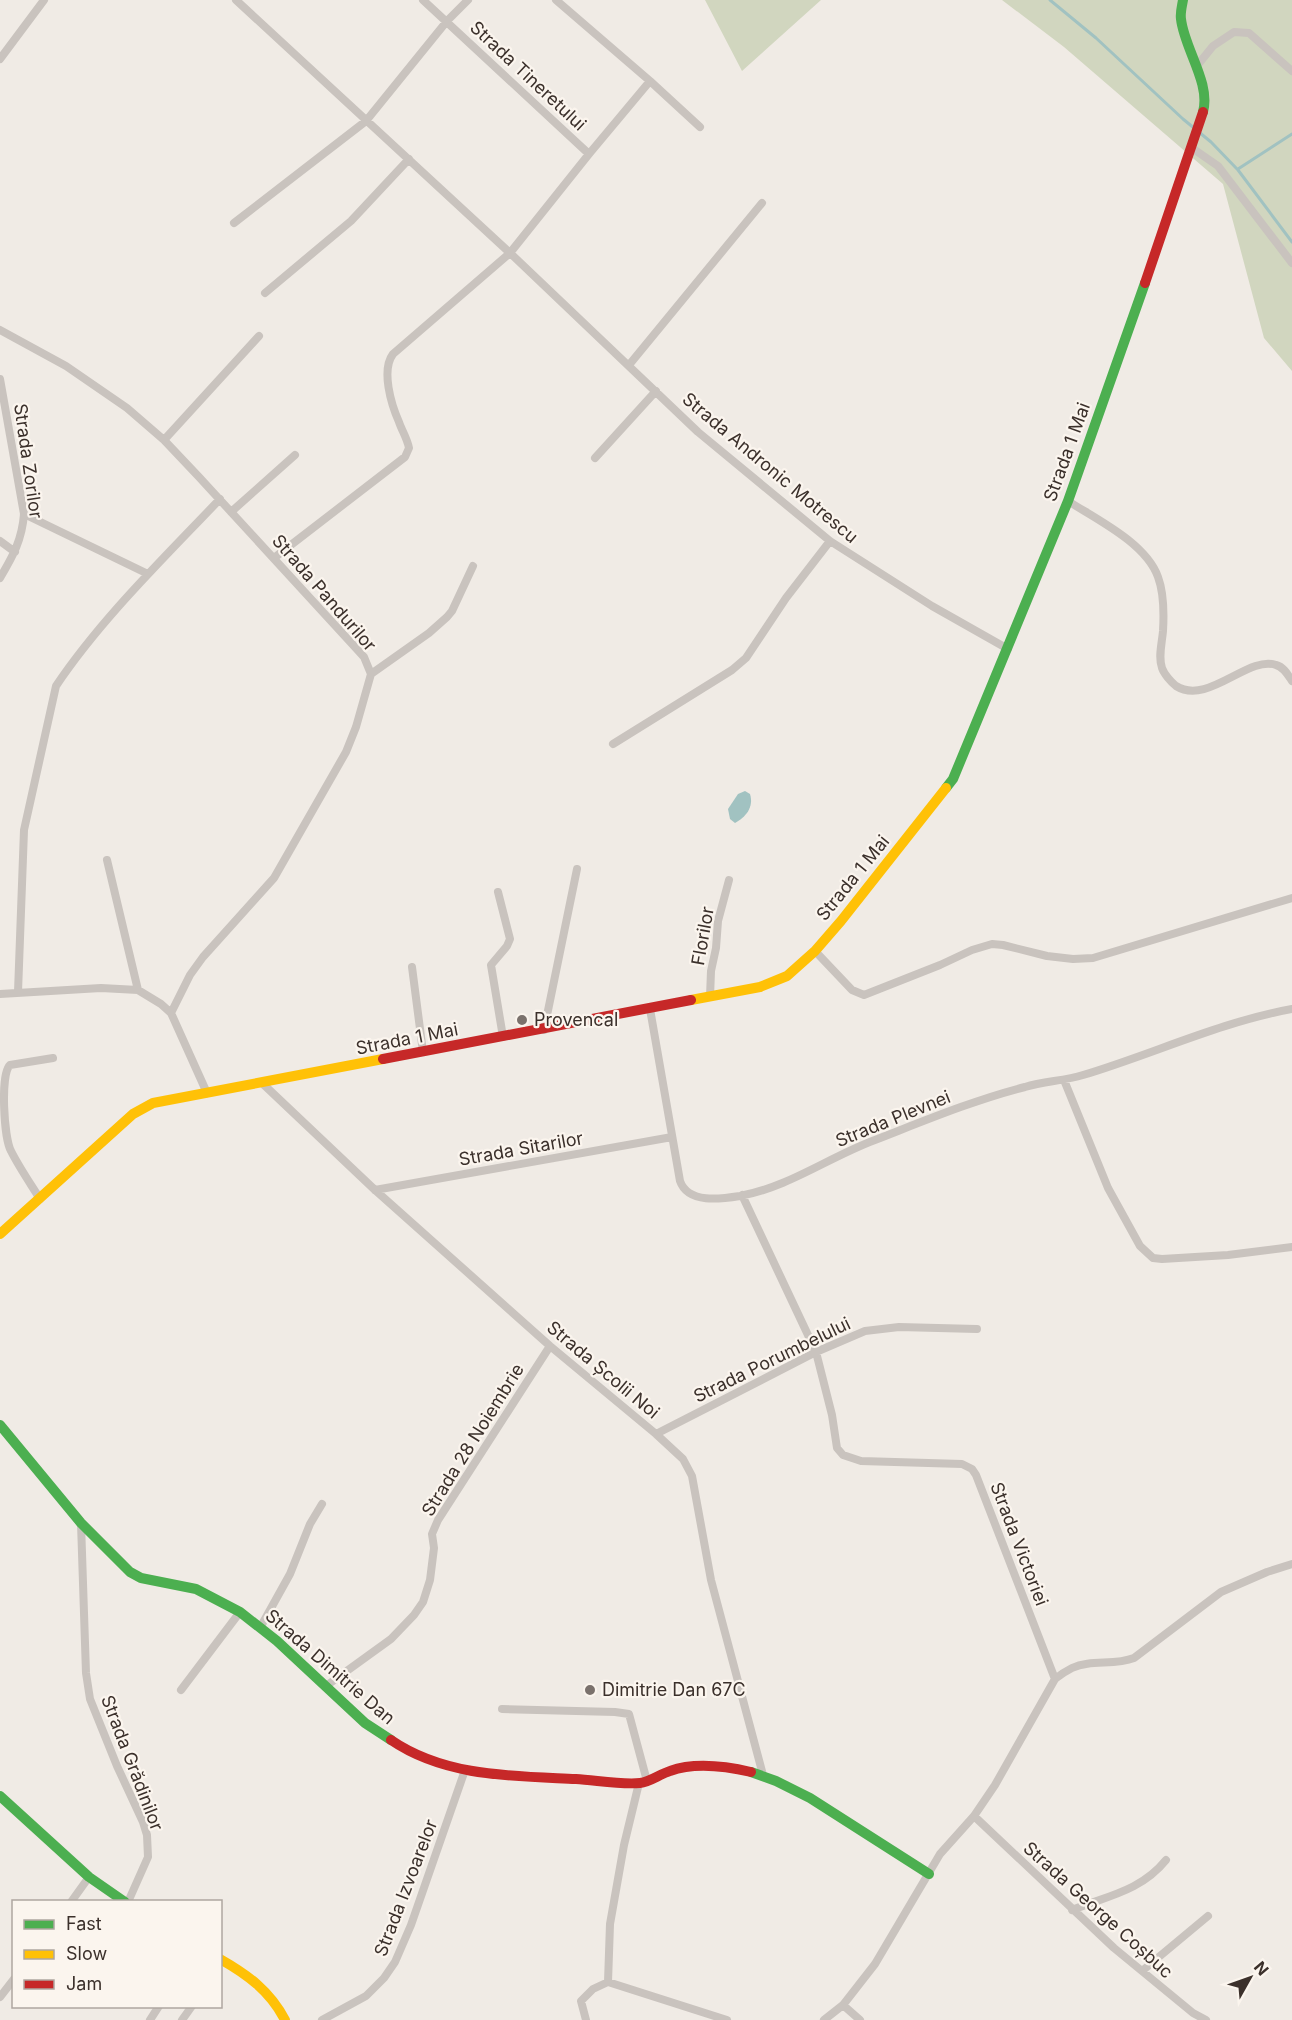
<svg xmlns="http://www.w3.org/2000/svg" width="1292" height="2020" viewBox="0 0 1292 2020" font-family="Inter,sans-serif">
  <rect width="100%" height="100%" fill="#f0ebe5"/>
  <!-- green -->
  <path fill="#d1d6bf" d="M705 0H821L742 71Z
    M1002 0H1292V371L1264 338 1223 184 1064 47Z"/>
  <!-- water -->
  <path fill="#a1c2c1" d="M745 791 750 794C754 807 746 817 735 823L730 819 728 809 738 794Z"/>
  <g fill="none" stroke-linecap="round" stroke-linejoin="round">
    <!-- stream -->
    <path stroke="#a1c2c1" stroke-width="3" d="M1050 0 1096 38 1183 119 1211 142 1238 170 1292 242
      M1238 169 1292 134"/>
    <!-- street -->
    <path stroke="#c9c3be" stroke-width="8" d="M236 0 510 253 698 432 830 541 932 606 1008 649
      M423 0 589 154
      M556 0 650 81 700 127
      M0 59 44 0
      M1196 67 1213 46 1234 32 1249 33 1292 71
      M1192 148 1218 166 1292 263
      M234 223 366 121 447 21 468 0
      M265 293 351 221 409 159
      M0 330 66 366 127 408 164 440 199 477 354 646 364 657 371 674 356 727 346 752 274 878 203 957 190 975 171 1013
      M629 365 762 203
      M0 379 24 514C22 540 13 556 0 578
      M164 440 259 336
      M595 458 656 391
      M1068 501C1096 519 1146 543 1158 577 1164 593 1164 614 1163 631 1162 643 1158 657 1162 668 1164 674 1171 682 1176 686 1208 706 1248 655 1276 665 1284 667 1288 675 1292 681
      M231 512 295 455
      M24 514 148 574
      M0 541 15 552
      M274 558 405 457 409 448C407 438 402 431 399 422 391 404 381 370 393 354L510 253 589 154 650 81
      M371 674 429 633 447 617 452 611 473 566
      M613 744 732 670 746 658 786 598 830 541
      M107 860 138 990
      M498 892 510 939 507 946 491 965 503 1037
      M815 951 852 990 864 995 940 965 972 950 992 944 1003 945 1047 956 1073 959 1093 958 1292 898
      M412 967 423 1052
      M18 992 24 830 56 686C101 619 164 558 220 499
      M0 994 101 988 138 990 161 1004 171 1013 207 1093
      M710 997 711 971 716 948 718 921 729 880
      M650 1009 680 1181C688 1204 721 1199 740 1196 789 1187 829 1157 875 1140 924 1121 974 1100 1025 1087 1044 1081 1064 1081 1083 1075 1153 1054 1220 1022 1292 1009
      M544 1030 577 869
      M1064 1080 1108 1188 1140 1246 1153 1258 1162 1259 1228 1255 1292 1247
      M262 1083 375 1190 550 1346 656 1434 683 1459 692 1476 711 1580 763 1775
      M375 1190 672 1137
      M742 1195 816 1352 832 1415 837 1448 843 1455 861 1461 962 1464 972 1469 976 1475 1055 1679
      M40 1199C30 1183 19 1167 11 1151 4 1138 0 1074 10 1065L53 1058
      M656 1434 816 1352 865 1331 899 1327 977 1329
      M81 1523 86 1673 90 1699 117 1766 143 1822 147 1835 148 1857 128 1902
      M260 1628 290 1574 310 1524 322 1504
      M326 1686 391 1639 414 1615 423 1602 430 1580 434 1548 432 1534 438 1520 550 1346
      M181 1690 240 1612
      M502 1709 615 1712 629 1714 647 1781
      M639 1783 624 1845 610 1924 608 1982 727 2020
      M974 1816 1114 1948 1193 2013 1206 2020
      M71 1902 89 1877
      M1072 1910C1107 1896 1141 1891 1166 1860
      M1142 1971 1208 1916
      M0 1997 14 1979
      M843 2005 860 2020
      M150 2020 159 2006
      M182 2020 192 2006
      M322 2020 366 1996 384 1978 395 1962 411 1925 465 1770
      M586 2020 581 2001 593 1989 608 1982
      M824 2020 843 2005 875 1964 940 1854 974 1816 995 1785 1055 1679C1060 1675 1066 1671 1072 1668 1091 1659 1114 1666 1134 1658L1221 1592 1267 1572 1292 1564"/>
    <!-- fast -->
    <path stroke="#4caf50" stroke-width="10" d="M1183 0C1182 6 1180 13 1181 19 1184 48 1211 83 1203 112
      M946 788 953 779 1068 501 1145 283
      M0 1425 81 1523 130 1572 141 1578 196 1589 240 1612 277 1641 365 1723 391 1740
      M751 1772 776 1781 810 1798 929 1874
      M0 1796 89 1877 125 1902"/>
    <!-- slow -->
    <path stroke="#ffc107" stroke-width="10" d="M691 1000 760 987 787 976 815 951 841 921 946 788
      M0 1234 133 1114 153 1103 383 1059
      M220 1959C248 1975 270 1991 285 2020"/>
    <!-- jam -->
    <path stroke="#c62828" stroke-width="10" d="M1145 283 1203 112
      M383 1059 691 1000
      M391 1740C445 1777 513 1776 576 1779 595 1780 621 1785 640 1783 650 1782 660 1774 670 1771 695 1762 725 1766 751 1772"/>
  </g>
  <!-- markers -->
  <g fill="#7a716c" stroke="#fbf5ee" stroke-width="2">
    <circle cx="522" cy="1020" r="6"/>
    <circle cx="590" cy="1690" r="6"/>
  </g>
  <g text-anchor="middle" stroke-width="4.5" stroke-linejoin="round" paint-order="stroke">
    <!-- street labels -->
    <g font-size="18" fill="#3b302b" stroke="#fbf5ee">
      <text transform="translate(528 76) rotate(43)" y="6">Strada Tineretului</text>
      <text transform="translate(1067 452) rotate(-70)" y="6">Strada 1 Mai</text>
      <text transform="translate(28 461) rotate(82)" y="6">Strada Zorilor</text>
      <text transform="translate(770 468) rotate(40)" y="6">Strada Andronic Motrescu</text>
      <text transform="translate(324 593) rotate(49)" y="6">Strada Pandurilor</text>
      <text transform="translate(853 878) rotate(-51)" y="6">Strada 1 Mai</text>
      <text transform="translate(703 936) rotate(-80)" y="6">Florilor</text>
      <text transform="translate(407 1039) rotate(-11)" y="6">Strada 1 Mai</text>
      <text transform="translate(893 1119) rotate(-22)" y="6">Strada Plevnei</text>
      <text transform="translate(521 1149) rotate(-10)" y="6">Strada Sitarilor</text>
      <text transform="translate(772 1360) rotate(-26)" y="6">Strada Porumbelului</text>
      <text transform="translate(603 1370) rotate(40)" y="6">Strada Școlii Noi</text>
      <text transform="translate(473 1440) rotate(-58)" y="6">Strada 28 Noiembrie</text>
      <text transform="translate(1019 1544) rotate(69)" y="6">Strada Victoriei</text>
      <text transform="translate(330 1667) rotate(41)" y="6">Strada Dimitrie Dan</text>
      <text transform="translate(132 1763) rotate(69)" y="6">Strada Grădinilor</text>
      <text transform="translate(406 1888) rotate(-69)" y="6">Strada Izvoarelor</text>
      <text transform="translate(1098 1910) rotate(42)" y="6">Strada George Coșbuc</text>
    </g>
    <!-- poi labels -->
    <g font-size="18" fill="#3b302b" stroke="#fbf5ee" text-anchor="start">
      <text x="534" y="1026">Provencal</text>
      <text x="602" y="1696">Dimitrie Dan 67C</text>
    </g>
  </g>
  <!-- legend -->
  <rect x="12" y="1900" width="210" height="108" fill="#fbf5ee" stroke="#aea6a0" stroke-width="1.5"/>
  <rect x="24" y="1920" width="30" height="9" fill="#4caf50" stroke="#aea6a0" stroke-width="1.5"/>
  <text x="66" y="1930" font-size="18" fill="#3b302b">Fast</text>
  <rect x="24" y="1950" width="30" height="9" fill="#ffc107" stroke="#aea6a0" stroke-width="1.5"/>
  <text x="66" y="1960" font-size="18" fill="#3b302b">Slow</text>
  <rect x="24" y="1980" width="30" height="9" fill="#c62828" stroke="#aea6a0" stroke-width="1.5"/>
  <text x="66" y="1990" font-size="18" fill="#3b302b">Jam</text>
  <!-- north arrow -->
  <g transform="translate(1250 1978) rotate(50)" stroke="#fbf5ee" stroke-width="4.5" paint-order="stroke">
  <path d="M0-4.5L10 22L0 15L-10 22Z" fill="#3b302b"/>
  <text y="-9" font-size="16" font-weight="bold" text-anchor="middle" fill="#3b302b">N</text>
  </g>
</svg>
